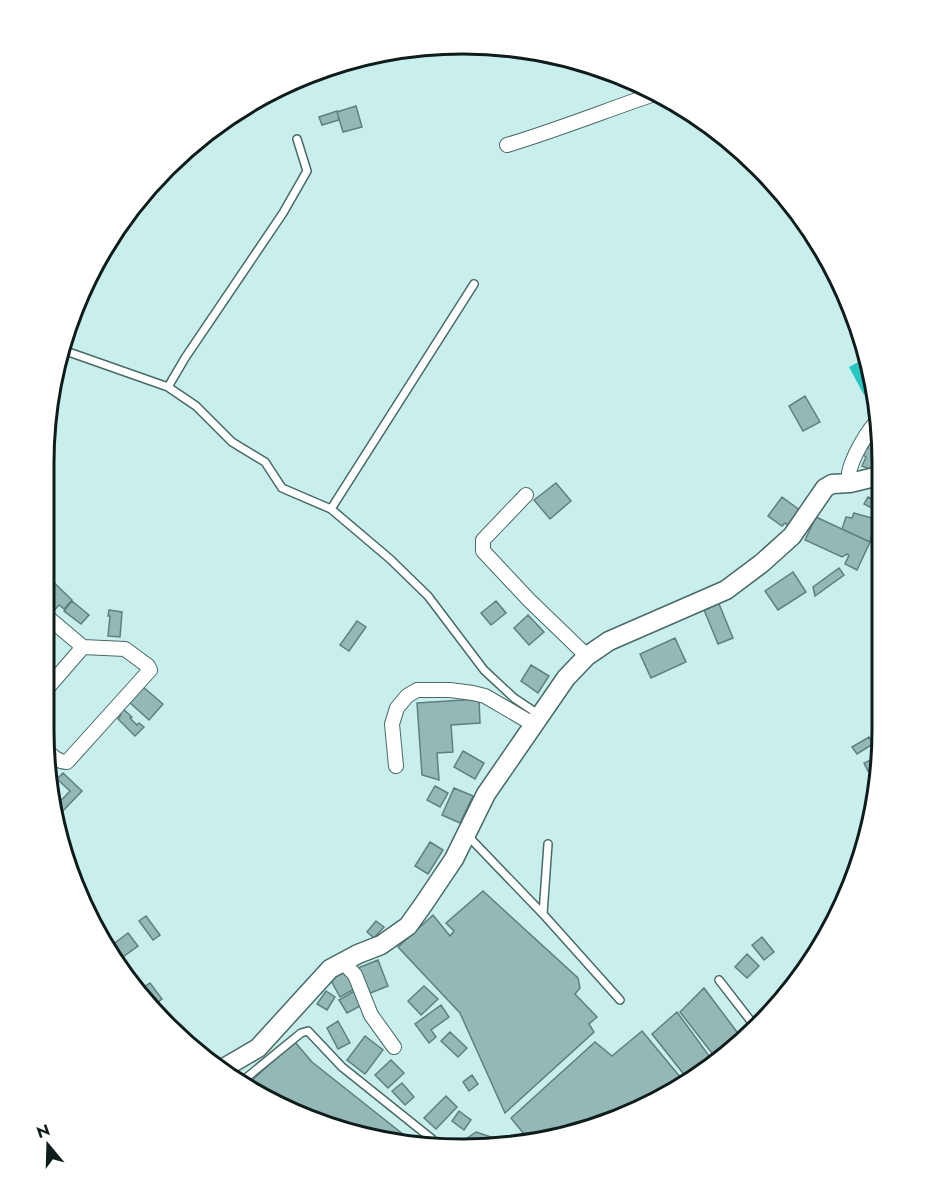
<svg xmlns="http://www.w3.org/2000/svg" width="926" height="1193" viewBox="0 0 926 1193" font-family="Jost,sans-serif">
  <rect width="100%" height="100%" fill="#c9efec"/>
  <!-- water -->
  <path fill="#28c6c0" d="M864 359 870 370 874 389 864 395 849 367Z"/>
  <!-- building -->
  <path fill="#94b8b6" stroke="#5d807e" stroke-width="1.5" d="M356 106 362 127 343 132 337 112Z
    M337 111 339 120 322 125 319 117Z
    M805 396 820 422 803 431 789 406Z
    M879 429V463H878L877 465 879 468 878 472 862 466 866 457 863 455 866 447 868 448 870 439Z
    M556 483 571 501 550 519 534 500Z
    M782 497 801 511 794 530 785 523 782 526 768 516Z
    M868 497 879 503V514L876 512 877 511 864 504Z
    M854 513 875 519 870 542 842 529 846 517 852 518Z
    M816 517 870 542 857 570 845 564 849 555 847 554 842 557 805 540Z
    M839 568 844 575 815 596 813 587Z
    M793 572 806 592 778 610 765 591Z
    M44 573 72 600 64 609 59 605 53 612 44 604Z
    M717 599 733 638 718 644 702 605Z
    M72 601 89 615 81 624 64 611Z
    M496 601 506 613 491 625 481 613Z
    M109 610 122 612 120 637 108 636 110 616H108Z
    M528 615 544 632 529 645 514 628Z
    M357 621 366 627 349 651 340 645Z
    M675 638 686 662 651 678 640 654Z
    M531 665 549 676 538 693 521 681Z
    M142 686 163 704 149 720 128 701Z
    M479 699 480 723 451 725 453 752 437 753 439 780 422 775 417 703Z
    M122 708 132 717 130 718 137 725 139 723 144 727 135 736 118 719 121 715 118 712Z
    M869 737 873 744 857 754 852 747Z
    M463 751 484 763 475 779 454 767Z
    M877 751 879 755V766L868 771 864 763 873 759 871 754Z
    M63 773 82 791 60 814 54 808 70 791 57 779Z
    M435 786 448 793 440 807 427 800Z
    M454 788 473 796 460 823 442 815Z
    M430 842 443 850 428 874 415 866Z
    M483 891 578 978 580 988 575 994 597 1017 589 1024 594 1032 505 1113 460 1013 398 947 433 915 450 936 454 931 446 923Z
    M146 916 160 935 153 940 139 921Z
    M376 921 384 927 374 938 367 932Z
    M128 933 138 946 120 959 111 946Z
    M762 937 774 952 764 960 752 945Z
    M747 954 759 966 747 978 735 967Z
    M378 960 388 986 368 994 358 968Z
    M345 968 356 988 340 997 329 977Z
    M150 983 162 999 151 1007 137 988 139 987 141 989Z
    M424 986 438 999 421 1015 408 1001Z
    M704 988 743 1040 718 1061 680 1012Z
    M356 990 364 1004 347 1013 339 1000Z
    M326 991 335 997 327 1010 317 1004Z
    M441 1005 449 1017 431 1030 436 1037 429 1043 415 1024Z
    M677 1012 715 1064 696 1079 690 1082 652 1034Z
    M338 1021 350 1043 338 1049 327 1028Z
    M642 1031 686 1084 598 1127 528 1139 511 1118 595 1042 612 1056Z
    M450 1032 467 1048 458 1057 441 1041Z
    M365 1036 383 1050 365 1074 347 1060Z
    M294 1041 312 1062 414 1143 355 1135 254 1093 245 1087Z
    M391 1060 404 1073 388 1088 375 1075Z
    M472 1075 478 1084 469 1091 463 1082Z
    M402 1083 414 1097 405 1105 392 1091Z
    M446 1096 457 1107 436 1129 424 1118Z
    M459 1111 471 1120 464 1130 452 1121Z
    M476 1132 506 1142 463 1149 453 1148Z"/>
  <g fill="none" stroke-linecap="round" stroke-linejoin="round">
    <defs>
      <path id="service" d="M60 349 168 387 196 406 232 442 265 462 282 488 331 509 390 559 428 596 484 670 514 698 538 714
        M168 387 185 358 283 213 307 171 297 139
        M331 509 474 284
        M468 836 543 914 620 1000
        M543 914 548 844
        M719 980 757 1029
        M240 1083 301 1033 308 1031 342 1067 432 1139 434 1146"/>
      <path id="minor" d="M507 145C557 130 607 110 657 93
        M850 483C850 479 849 476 849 473 851 460 868 428 879 420
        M526 495 483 540V551L529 600 587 656
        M44 614 83 647 125 649 148 666 150 670 67 762C58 762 52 756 46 750
        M44 692 83 647
        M396 766 392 724 397 708 407 696 417 690H450L473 693 485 696 533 724
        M343 962 355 975 371 1015 394 1047"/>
      <path id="tertiary" d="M222 1069 258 1048 330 969 358 954 381 945 408 926 423 905 454 859 486 794 566 678 587 656 609 641 726 590 762 563 792 536 825 488 832 484 850 483 879 476"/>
    </defs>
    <!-- service casing -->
    <use href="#service" stroke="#486a67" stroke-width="10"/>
    <!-- minor casing -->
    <use href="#minor" stroke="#486a67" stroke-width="16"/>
    <!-- tertiary casing -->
    <use href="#tertiary" stroke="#486a67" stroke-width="21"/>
    <!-- service -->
    <use href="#service" stroke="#fff" stroke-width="7"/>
    <!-- minor -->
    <use href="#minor" stroke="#fff" stroke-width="14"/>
    <!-- tertiary -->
    <use href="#tertiary" stroke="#fff" stroke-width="18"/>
  </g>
  <!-- crop -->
  <path d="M0 0H926V1193H0ZM463 54H463A409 409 0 0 1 872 463V730A409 409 0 0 1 463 1139H463A409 409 0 0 1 54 730V463A409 409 0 0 1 463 54Z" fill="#fff" fill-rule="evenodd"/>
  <path fill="none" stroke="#0e1c1b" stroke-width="3" d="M463 54H463A409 409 0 0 1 872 463V730A409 409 0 0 1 463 1139H463A409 409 0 0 1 54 730V463A409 409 0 0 1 463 54Z"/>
  <!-- north arrow -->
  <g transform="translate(48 1145) rotate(341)" stroke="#ffffff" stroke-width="4.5" paint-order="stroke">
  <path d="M0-4.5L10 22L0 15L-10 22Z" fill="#0e1c1b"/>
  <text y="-9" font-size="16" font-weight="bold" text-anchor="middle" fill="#0e1c1b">N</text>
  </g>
</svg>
